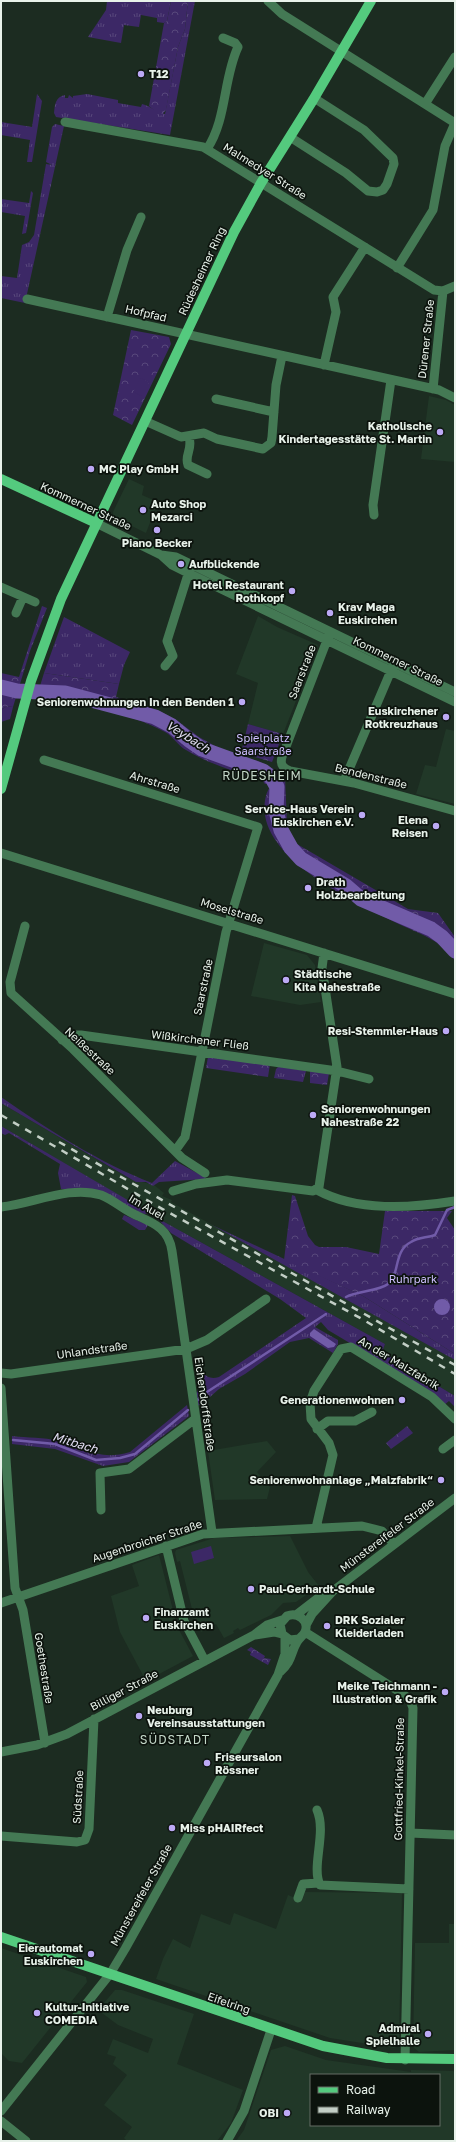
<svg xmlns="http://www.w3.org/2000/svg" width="456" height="2142" viewBox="0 0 456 2142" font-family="'Golos Text',sans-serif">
  <defs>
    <pattern id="grass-tufts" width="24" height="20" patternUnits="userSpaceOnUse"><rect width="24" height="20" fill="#3c2866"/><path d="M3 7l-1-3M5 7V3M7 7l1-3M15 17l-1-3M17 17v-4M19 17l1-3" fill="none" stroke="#58487c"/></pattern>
    <pattern id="forest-crowns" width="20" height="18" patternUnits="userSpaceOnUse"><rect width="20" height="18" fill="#3c2866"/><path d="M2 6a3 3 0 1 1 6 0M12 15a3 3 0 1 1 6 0" fill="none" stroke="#58487c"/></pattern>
  </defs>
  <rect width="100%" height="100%" fill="#1c2c21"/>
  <!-- built -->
  <path fill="#213828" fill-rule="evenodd" d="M429 396 446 400 455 405V462L421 459Z
    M129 479 144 486 142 495 158 502 146 533 114 517 113 512Z
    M258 616 277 627 318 645 283 734 248 724 258 683 236 674Z
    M446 729 455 731V804L416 794 425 765 436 767Z
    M264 943 307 955 315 965 321 1002 300 1005 251 996Z
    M1 1103 130 1179 154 1185 164 1193 162 1196 172 1200 171 1202 455 1360V1396L382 1352 385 1344 157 1218 1 1126Z
    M267 1441 276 1452 257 1472 270 1487 267 1499 215 1500 208 1451Z
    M290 1536 308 1572 319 1586 296 1602 283 1603 271 1615 240 1630 238 1628 233 1631 234 1633 224 1638 216 1624 201 1632 195 1621 180 1561 177 1562 175 1553 176 1550 214 1538Z
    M159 1555 177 1626 193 1656 146 1681 120 1632 111 1596 139 1586 132 1565Z
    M305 1892 402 1893 399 2043 394 2048 330 2038 156 1979 163 1959 173 1939 190 1948 201 1914 230 1925 234 1913 276 1929 288 1895 302 1901Z
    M449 1924H455V2050L419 2052 413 2047 415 1943H449Z
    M1 1948 86 1977 87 1982 22 2063 9 2061 1 2053Z
    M115 1990H122L194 2014 177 2064 243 2090 231 2123 217 2141H127L124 2138 132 2127 104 2105 127 2075 113 2064 116 2057 107 2054 113 2039 148 2053 153 2039 118 2025 98 2010Z
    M285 2046 326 2060 411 2072V2070L453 2071 455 2072V2141H236L244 2130 271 2050ZM311 2075H439V2125H311Z"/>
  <!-- grass -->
  <path fill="url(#grass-tufts)" d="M107 1H171L167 21 164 23 157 22V18L141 15 139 27 124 25 121 43 88 37 106 10Z
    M188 1H195L170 135 56 117 54 113C55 105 55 97 65 95V98H68L69 95 73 98V96L87 94 118 100V103L141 107 142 104C151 106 155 112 165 114L178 47 185 29Z
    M37 94 42 101 32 162H27L30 140 1 135V122L32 127Z
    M55 124 64 126 25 303 1 298V276L17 278 22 245 29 242 34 235 46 164 52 165 46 162 52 127Z
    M31 191 33 193 27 228 26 233 22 234 25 216 1 212V199L29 203Z
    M64 617 130 652 124 665 119 684 44 673Z
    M7 706 13 707 10 719 1 722V710Z
    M279 1066 306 1071 303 1082 274 1078 276 1069Z
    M1 1097C45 1128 102 1164 152 1183L175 1161 197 1173 206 1175 205 1179 159 1182 153 1186 146 1182H136L1 1103Z
    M1 1126 150 1213 144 1214 73 1189H61L58 1173 60 1164 9 1133 5 1135 1 1133Z
    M124 1215 148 1225 145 1230H139L122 1219Z
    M157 1218 385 1344 382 1352 455 1396V1407L449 1401 444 1405 425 1388 328 1330 321 1322 315 1327 338 1340V1344L333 1353 309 1338 290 1342 245 1374 219 1389 202 1404 197 1406 195 1395 199 1388 196 1362C202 1372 206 1381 219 1377L306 1318 280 1299 171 1233Z
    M212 1225 363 1296 455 1354V1360Z
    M187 1405 189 1416 129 1462 103 1466 55 1449 12 1444V1436C27 1438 44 1437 58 1441 86 1449 100 1461 130 1452Z"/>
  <!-- forest -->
  <path fill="url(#forest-crowns)" d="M171 1H188L185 29 178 47 166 110 161 116 149 106 164 23 167 21Z
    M131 330 169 337 171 344 132 425 113 415Z
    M42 606 47 608 30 651 13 707 7 706 1 710V673L19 677Z
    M44 673 119 684 116 697 157 710 175 719 199 737 224 751 258 761 275 770 276 773 268 784H265L262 780C236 772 209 764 186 750 178 746 173 736 165 732 126 711 80 704 36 699Z
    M248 724 283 734 272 762 241 753Z
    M280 775 285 776 287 824 289 831 297 844 408 909 438 913 455 937V961C445 943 421 934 403 926 362 906 272 865 265 815 263 799 267 786 280 775Z
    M208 1057 270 1064 268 1077 206 1068Z
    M310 1071 329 1073 327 1085 310 1083Z
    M292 1195 295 1196 308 1236 315 1245 319 1247H346L379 1254 385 1211H452L447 1218 455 1230V1354L363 1296 284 1260Z
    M407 1426 413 1433 391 1449 386 1443Z
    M251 1647 265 1656 264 1658 271 1659 268 1665 250 1655 251 1652 247 1650Z"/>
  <!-- pitch -->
  <path fill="#3c2866" d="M140 378 149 382 142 396 133 392Z
    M211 1546 214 1558 194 1564 191 1552Z"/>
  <!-- water -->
  <path fill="#715ba8" d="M434 1307a8 8 0 1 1 16 0a8 8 0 1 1-16 0Z
    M314 1329 336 1344 334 1347 328 1348 310 1336V1333Z"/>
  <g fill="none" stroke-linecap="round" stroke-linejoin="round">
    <!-- stream -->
    <path stroke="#715ba8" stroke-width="2.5" d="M346 1297C358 1291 379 1291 388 1284 400 1276 393 1251 411 1242 418 1237 427 1238 435 1235L447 1210 455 1207
      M196 1401 207 1392 326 1314
      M13 1440 55 1444 96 1460 120 1458 135 1454 188 1410"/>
    <!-- river -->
    <path stroke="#715ba8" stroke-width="15" d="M1 687 17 691 65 693 155 717 172 726 189 740 202 749 263 771 272 778 277 787 276 811 281 830 291 848 301 859 346 886 361 899 431 929 442 937 455 951"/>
    <!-- minor -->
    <path stroke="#447954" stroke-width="9" d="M268 1 282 14 455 123
      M425 104 455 57
      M65 122 203 147 434 290 443 291 455 286
      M290 137 346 173 368 191 377 192 383 190 387 184 394 164 393 158 364 130 314 98
      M207 149C227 119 223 79 238 47L235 43 223 38
      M397 268 433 210 445 146 455 123
      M27 299 439 390 455 398
      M107 317 127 250 141 217
      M324 365 336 312 333 297 365 247
      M433 389 443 291
      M216 399 274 412
      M145 421 181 437 204 433 217 439 263 449 271 443 272 437 276 385 282 356
      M189 437C193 450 184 455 188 465L207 474
      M374 515 373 505 391 380
      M96 523 161 555 176 557 455 692
      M161 555 172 565 188 573 455 702
      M1 587 35 602
      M16 613 23 597
      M329 635 282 757C280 764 282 768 290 771L354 783 455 811
      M165 666 173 656 167 641 190 568
      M44 760 258 827 226 932 185 1137 175 1151
      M344 781 393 666
      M1 853 455 994
      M25 926 10 982 11 993 73 1049 182 1158 205 1173
      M62 1040 73 1035H81L337 1071 369 1079
      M317 1190C357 1212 411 1208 455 1201
      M173 1191 196 1184 227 1180 313 1191 319 1187 337 1067 322 968 324 953
      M1 1207C33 1204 69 1185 101 1195 114 1200 125 1211 138 1216 156 1224 169 1230 172 1251L212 1532
      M1 1373 11 1374 186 1349 207 1340 266 1299
      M1 1388 15 1588 23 1610 45 1743
      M317 1429 328 1421H355L372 1412
      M443 1449 455 1440
      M101 1510 100 1473 129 1469 195 1419
      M316 1528 333 1455 329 1443 311 1419 310 1403 314 1391 341 1349 351 1347 432 1397 455 1419
      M166 1546 184 1621 205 1661
      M1 1603 203 1534 362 1526 382 1531 394 1544
      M296 1615 318 1598 330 1592
      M306 1625 312 1614 333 1591 455 1498
      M305 1632 403 1694 410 1700 413 1708 405 2060
      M255 1635 274 1632 282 1634
      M280 1672C293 1660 290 1654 297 1642 299 1638 303 1636 305 1632 310 1620 297 1612 287 1616L280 1624 282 1634 290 1640 299 1639
      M1 1752 37 1745 67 1734 254 1635 267 1625 282 1620
      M317 1810C327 1833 311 1866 320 1885L409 1889
      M410 1833 455 1835
      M1 1836 77 1842 85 1840 89 1829 94 1719
      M298 1898 303 1884 319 1883
      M1 2111 110 1974 125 1949 278 1675 285 1654V1637
      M1 2121 26 2141
      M227 2141 244 2111 271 2030"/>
    <!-- major -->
    <path stroke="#54ca7e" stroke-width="10" d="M1 479 96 523
      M1 789 31 681 61 599 234 232 261 183 313 100 371 1
      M1 1937 323 2046 387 2058 455 2059"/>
    <!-- rail -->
    <path stroke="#c2cec5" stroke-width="2.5" stroke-dasharray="7 7" stroke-linecap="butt" d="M1 1115 157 1206 362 1319 455 1374
      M59 1142 455 1365"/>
  </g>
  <!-- markers -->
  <g fill="#bca9f5" stroke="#0c130d" stroke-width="1.5">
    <circle cx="141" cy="74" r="4"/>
    <circle cx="440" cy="432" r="4"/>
    <circle cx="91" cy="469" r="4"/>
    <circle cx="143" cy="510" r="4"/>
    <circle cx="157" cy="530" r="4"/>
    <circle cx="181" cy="564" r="4"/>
    <circle cx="292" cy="591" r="4"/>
    <circle cx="330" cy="613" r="4"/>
    <circle cx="242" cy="702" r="4"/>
    <circle cx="446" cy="717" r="4"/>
    <circle cx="362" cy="815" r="4"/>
    <circle cx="436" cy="826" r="4"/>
    <circle cx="308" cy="888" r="4"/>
    <circle cx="286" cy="980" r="4"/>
    <circle cx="446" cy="1031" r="4"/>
    <circle cx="313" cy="1115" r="4"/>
    <circle cx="402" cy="1400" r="4"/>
    <circle cx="441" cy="1480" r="4"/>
    <circle cx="251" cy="1589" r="4"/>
    <circle cx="146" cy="1618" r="4"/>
    <circle cx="327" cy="1626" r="4"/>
    <circle cx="445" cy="1692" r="4"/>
    <circle cx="139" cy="1716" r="4"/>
    <circle cx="207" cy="1763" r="4"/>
    <circle cx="172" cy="1828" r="4"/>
    <circle cx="91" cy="1954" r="4"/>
    <circle cx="37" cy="2013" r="4"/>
    <circle cx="428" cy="2034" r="4"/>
    <circle cx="287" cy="2113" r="4"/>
  </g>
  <g text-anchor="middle" stroke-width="3.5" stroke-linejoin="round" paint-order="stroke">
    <!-- poi labels -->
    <g font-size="11" font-weight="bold" fill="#e8f2ea" stroke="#0c130d" text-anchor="start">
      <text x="149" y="78">T12</text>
      <text x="432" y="430" text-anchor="end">Katholische<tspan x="432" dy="13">Kindertagesstätte St. Martin</tspan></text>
      <text x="99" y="473">MC Play GmbH</text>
      <text x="151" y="508">Auto Shop<tspan x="151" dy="13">Mezarci</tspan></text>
      <text x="157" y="547" text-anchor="middle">Piano Becker</text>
      <text x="189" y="568">Aufblickende</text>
      <text x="284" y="589" text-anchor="end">Hotel Restaurant<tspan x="284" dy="13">Rothkopf</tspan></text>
      <text x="338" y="611">Krav Maga<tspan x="338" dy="13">Euskirchen</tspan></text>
      <text x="234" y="706" text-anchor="end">Seniorenwohnungen In den Benden 1</text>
      <text x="438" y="715" text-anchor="end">Euskirchener<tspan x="438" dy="13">Rotkreuzhaus</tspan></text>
      <text x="354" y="813" text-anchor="end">Service-Haus Verein<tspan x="354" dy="13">Euskirchen e.V.</tspan></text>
      <text x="428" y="824" text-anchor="end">Elena<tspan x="428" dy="13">Reisen</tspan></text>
      <text x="316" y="886">Drath<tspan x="316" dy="13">Holzbearbeitung</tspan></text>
      <text x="294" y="978">Städtische<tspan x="294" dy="13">Kita Nahestraße</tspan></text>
      <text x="438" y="1035" text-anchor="end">Resi-Stemmler-Haus</text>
      <text x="321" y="1113">Seniorenwohnungen<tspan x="321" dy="13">Nahestraße 22</tspan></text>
      <text x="394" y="1404" text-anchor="end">Generationenwohnen</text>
      <text x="433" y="1484" text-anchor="end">Seniorenwohnanlage „Malzfabrik“</text>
      <text x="259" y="1593">Paul-Gerhardt-Schule</text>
      <text x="154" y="1616">Finanzamt<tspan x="154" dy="13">Euskirchen</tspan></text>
      <text x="335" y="1624">DRK Sozialer<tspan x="335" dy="13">Kleiderladen</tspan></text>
      <text x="437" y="1690" text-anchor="end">Meike Teichmann -<tspan x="437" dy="13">Illustration &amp; Grafik</tspan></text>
      <text x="147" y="1714">Neuburg<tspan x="147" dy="13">Vereinsausstattungen</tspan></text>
      <text x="215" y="1761">Friseursalon<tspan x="215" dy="13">Rössner</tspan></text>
      <text x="180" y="1832">Miss pHAIRfect</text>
      <text x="83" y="1952" text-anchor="end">Eierautomat<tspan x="83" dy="13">Euskirchen</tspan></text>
      <text x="45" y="2011">Kultur-Initiative<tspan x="45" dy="13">COMEDIA</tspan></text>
      <text x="420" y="2032" text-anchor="end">Admiral<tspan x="420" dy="13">Spielhalle</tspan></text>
      <text x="279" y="2117" text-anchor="end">OBI</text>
    </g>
    <!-- street labels -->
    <g font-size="11" fill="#e8f2ea" stroke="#0c130d">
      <text transform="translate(265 171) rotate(32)" y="4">Malmedyer Straße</text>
      <text transform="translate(202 271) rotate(-65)" y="4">Rüdesheimer Ring</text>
      <text transform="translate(146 313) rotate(13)" y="4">Hofpfad</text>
      <text transform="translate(426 339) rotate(-84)" y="4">Dürener Straße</text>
      <text transform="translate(86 506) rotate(25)" y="4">Kommerner Straße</text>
      <text transform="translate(398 661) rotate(26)" y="4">Kommerner Straße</text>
      <text transform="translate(302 672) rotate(-69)" y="4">Saarstraße</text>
      <text transform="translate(371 776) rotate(14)" y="4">Bendenstraße</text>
      <text transform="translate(155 782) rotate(17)" y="4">Ahrstraße</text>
      <text transform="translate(232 911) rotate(17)" y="4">Moselstraße</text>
      <text transform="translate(203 987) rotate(-78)" y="4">Saarstraße</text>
      <text transform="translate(200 1040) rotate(7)" y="4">Wißkirchener Fließ</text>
      <text transform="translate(90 1051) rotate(43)" y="4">Neißestraße</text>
      <text transform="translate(147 1207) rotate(30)" y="4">Im Auel</text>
      <text transform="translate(92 1350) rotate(-8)" y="4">Uhlandstraße</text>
      <text transform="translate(399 1363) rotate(31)" y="4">An der Malzfabrik</text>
      <text transform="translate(205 1404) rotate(82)" y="4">Eichendorffstraße</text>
      <text transform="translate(387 1535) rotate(-37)" y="4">Münstereifeler Straße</text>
      <text transform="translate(147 1541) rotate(-18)" y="4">Augenbroicher Straße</text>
      <text transform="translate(44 1668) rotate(81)" y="4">Goethestraße</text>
      <text transform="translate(124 1690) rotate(-28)" y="4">Billiger Straße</text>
      <text transform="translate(399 1779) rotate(-89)" y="4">Gottfried-Kinkel-Straße</text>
      <text transform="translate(78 1797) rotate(-87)" y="4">Südstraße</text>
      <text transform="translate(141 1895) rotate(-61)" y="4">Münstereifeler Straße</text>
      <text transform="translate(229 2003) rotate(19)" y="4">Eifelring</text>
    </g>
    <!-- park labels -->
    <g font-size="11" fill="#cdbefe" stroke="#0c130d">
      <text x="263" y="742">Spielplatz<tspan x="263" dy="13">Saarstraße</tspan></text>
      <text x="413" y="1283">Ruhrpark</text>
    </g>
    <!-- water labels -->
    <g font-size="12" font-style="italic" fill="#e1ddf2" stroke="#0c130d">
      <text transform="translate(188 737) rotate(32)" y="4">Veybach</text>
      <text transform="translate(75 1443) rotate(17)" y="4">Mitbach</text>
    </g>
    <!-- neighbourhood labels -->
    <g font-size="12" letter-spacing="1" fill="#c3d7c8" stroke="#0c130d">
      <text x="262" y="780">RÜDESHEIM</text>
      <text x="175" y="1744">SÜDSTADT</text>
    </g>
  </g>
  <!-- border -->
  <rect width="456" height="2142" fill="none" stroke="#e8f2ea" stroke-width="4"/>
  <!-- legend -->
  <rect x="310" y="2074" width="130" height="52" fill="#0c130d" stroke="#646c65"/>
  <rect x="318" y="2087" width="20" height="6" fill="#54ca7e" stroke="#646c65"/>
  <text x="346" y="2094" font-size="12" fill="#e8f2ea">Road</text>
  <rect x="318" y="2107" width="20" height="6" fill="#c2cec5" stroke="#646c65"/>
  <text x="346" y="2114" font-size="12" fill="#e8f2ea">Railway</text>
</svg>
